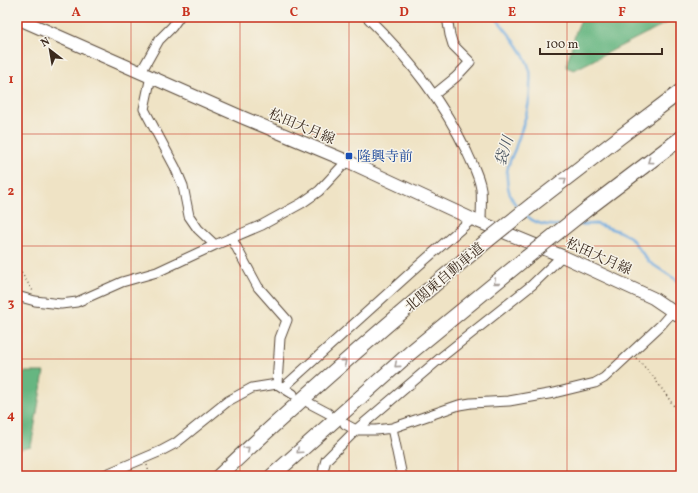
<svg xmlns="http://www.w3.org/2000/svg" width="698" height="493" viewBox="0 0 698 493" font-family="Vollkorn,'Noto Serif JP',serif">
  <rect width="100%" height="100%" fill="#f7f3e8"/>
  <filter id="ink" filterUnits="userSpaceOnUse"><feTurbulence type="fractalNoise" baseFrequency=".025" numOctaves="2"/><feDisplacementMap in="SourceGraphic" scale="8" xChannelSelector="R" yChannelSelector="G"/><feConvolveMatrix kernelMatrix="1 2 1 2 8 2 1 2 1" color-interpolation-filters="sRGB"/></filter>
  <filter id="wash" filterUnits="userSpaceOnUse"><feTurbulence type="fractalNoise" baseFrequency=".012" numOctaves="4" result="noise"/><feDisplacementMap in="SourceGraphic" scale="16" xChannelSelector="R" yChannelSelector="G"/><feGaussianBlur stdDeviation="0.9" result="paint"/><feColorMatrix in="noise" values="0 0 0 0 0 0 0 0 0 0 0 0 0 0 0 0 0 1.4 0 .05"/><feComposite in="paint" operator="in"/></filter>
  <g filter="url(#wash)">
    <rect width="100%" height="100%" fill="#efe3c5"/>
    <!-- forest -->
    <path fill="#66b681" stroke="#507050" d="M582 17H678L574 70 566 67 576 31Z
      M17 372H44L31 447 17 450Z"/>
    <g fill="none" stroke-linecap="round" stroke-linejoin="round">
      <!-- stream -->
      <path stroke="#6fabe0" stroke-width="2.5" d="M495 17C508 33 525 51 530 71 531 76 530 82 530 87 530 109 522 128 515 149 512 156 508 164 507 172 506 186 510 199 519 209
        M526 215C535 224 545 226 558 225
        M575 225 596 224 618 231 630 237 649 262 681 283"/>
    </g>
  </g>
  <g filter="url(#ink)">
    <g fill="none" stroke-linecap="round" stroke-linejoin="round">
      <defs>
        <path id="minor" d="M367 17C408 57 442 100 467 152 472 164 479 175 481 189 482 200 481 211 481 222
          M141 72 159 40 172 27 179 17
          M151 76 144 109 175 167 183 186 189 216 198 229 215 245
          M435 94 456 77 470 62 453 45 450 35 447 17
          M232 239 258 287 287 320 280 338 277 384
          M17 296 35 301 61 304 77 302 122 282 157 272 215 245 262 225 302 203 319 191 347 161
          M283 388 418 266 472 219
          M309 403 328 413
          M345 424 356 430H376L392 428 459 405 471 403 509 401 554 393 595 383 604 378 661 325 673 311
          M392 428 402 476
          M102 476 161 451 176 443 228 401 252 388 277 384 293 394
          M323 476 324 467 326 460 356 430 444 355 532 285 562 256"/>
        <path id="major" d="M17 18 244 118 347 161 472 219 562 256 653 298 681 317"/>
        <path id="highway" d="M533 204 620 137 681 91
          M586 210 681 138
          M219 476C306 394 396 316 488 240
          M272 476 410 353 527 257"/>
      </defs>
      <!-- minor casing -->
      <use href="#minor" stroke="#564637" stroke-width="11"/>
      <!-- major casing -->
      <use href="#major" stroke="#564637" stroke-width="14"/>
      <!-- highway casing -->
      <use href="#highway" stroke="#564637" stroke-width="16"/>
      <!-- path -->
      <path stroke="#564637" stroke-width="1.5" stroke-dasharray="1 3" stroke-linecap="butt" d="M17 266 33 291
        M636 358 652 375 681 416
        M147 465 150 476"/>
      <!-- minor -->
      <use href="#minor" stroke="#fff" stroke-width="9"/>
      <!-- major -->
      <use href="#major" stroke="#fff" stroke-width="12"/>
      <!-- highway -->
      <use href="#highway" stroke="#fff" stroke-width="14"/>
      <defs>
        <path id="highway-bridge" d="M488 240 533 204
          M527 257 586 210"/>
      </defs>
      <!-- highway-bridge casing -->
      <use href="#highway-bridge" stroke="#564637" stroke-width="16" stroke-linecap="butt"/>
      <!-- highway-bridge -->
      <use href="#highway-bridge" stroke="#fff" stroke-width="14"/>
    </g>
    <!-- one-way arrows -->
    <defs><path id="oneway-chevron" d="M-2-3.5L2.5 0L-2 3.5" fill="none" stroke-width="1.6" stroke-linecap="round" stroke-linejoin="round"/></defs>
    <g stroke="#a79f9a">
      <use href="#oneway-chevron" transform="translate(650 161) rotate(144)"/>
      <use href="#oneway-chevron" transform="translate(564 180) rotate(-38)"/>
      <use href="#oneway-chevron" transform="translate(496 282) rotate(141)"/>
      <use href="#oneway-chevron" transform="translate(344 362) rotate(-41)"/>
      <use href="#oneway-chevron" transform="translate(397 365) rotate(139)"/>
      <use href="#oneway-chevron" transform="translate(247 449) rotate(-43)"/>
      <use href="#oneway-chevron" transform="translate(299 451) rotate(138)"/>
    </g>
  </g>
  <!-- grid -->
  <path fill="none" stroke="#c8321e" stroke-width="1" stroke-opacity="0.55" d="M131 17V476M240 17V476M349 17V476M458 17V476M567 17V476M17 134H681M17 246H681M17 359H681"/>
  <!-- markers -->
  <rect fill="#1a4fb4" stroke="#f7f3e8" stroke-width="1.5" x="345" y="152" width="8" height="8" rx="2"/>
  <g text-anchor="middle" stroke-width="3" stroke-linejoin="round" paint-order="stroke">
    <!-- street labels -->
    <g font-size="14" fill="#3b2a1e" stroke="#f7f3e8">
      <text transform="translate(302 126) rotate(23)" y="5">松田大月線</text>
      <text transform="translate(599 256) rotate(24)" y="5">松田大月線</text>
      <text transform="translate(444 277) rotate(-40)" y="5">北関東自動車道</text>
    </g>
    <!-- transit labels -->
    <g font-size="14" fill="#164399" stroke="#f7f3e8" text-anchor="start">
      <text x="357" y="161">隆興寺前</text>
    </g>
    <!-- water labels -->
    <g font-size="15" font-style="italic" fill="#4d5762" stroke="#f7f3e8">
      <text transform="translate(504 151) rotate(-73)" y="5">袋川</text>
    </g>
  </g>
  <!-- margin -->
  <rect width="698" height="493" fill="none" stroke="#f7f3e8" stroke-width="44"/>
  <!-- north arrow -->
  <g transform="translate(50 50) rotate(329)" stroke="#f7f3e8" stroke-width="3" paint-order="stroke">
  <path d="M0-3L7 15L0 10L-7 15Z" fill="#3b2a1e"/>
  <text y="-6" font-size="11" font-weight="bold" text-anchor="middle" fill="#3b2a1e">N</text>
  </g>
  <!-- scale -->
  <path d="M540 48v6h122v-6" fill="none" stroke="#3b2a1e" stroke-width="2"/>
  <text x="546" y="48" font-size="12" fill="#3b2a1e" stroke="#f7f3e8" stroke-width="3" paint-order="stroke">100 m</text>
  <rect x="22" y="22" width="654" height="449" fill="none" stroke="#c8321e" stroke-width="1.5"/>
  <g font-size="13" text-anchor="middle" font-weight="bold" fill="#c8321e">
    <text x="76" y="16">A</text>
    <text x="186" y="16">B</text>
    <text x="294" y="16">C</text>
    <text x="404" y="16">D</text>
    <text x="512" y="16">E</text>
    <text x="622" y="16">F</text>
    <text x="11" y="83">1</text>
    <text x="11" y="195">2</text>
    <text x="11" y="307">3</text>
    <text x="11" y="419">4</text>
  </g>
</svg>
